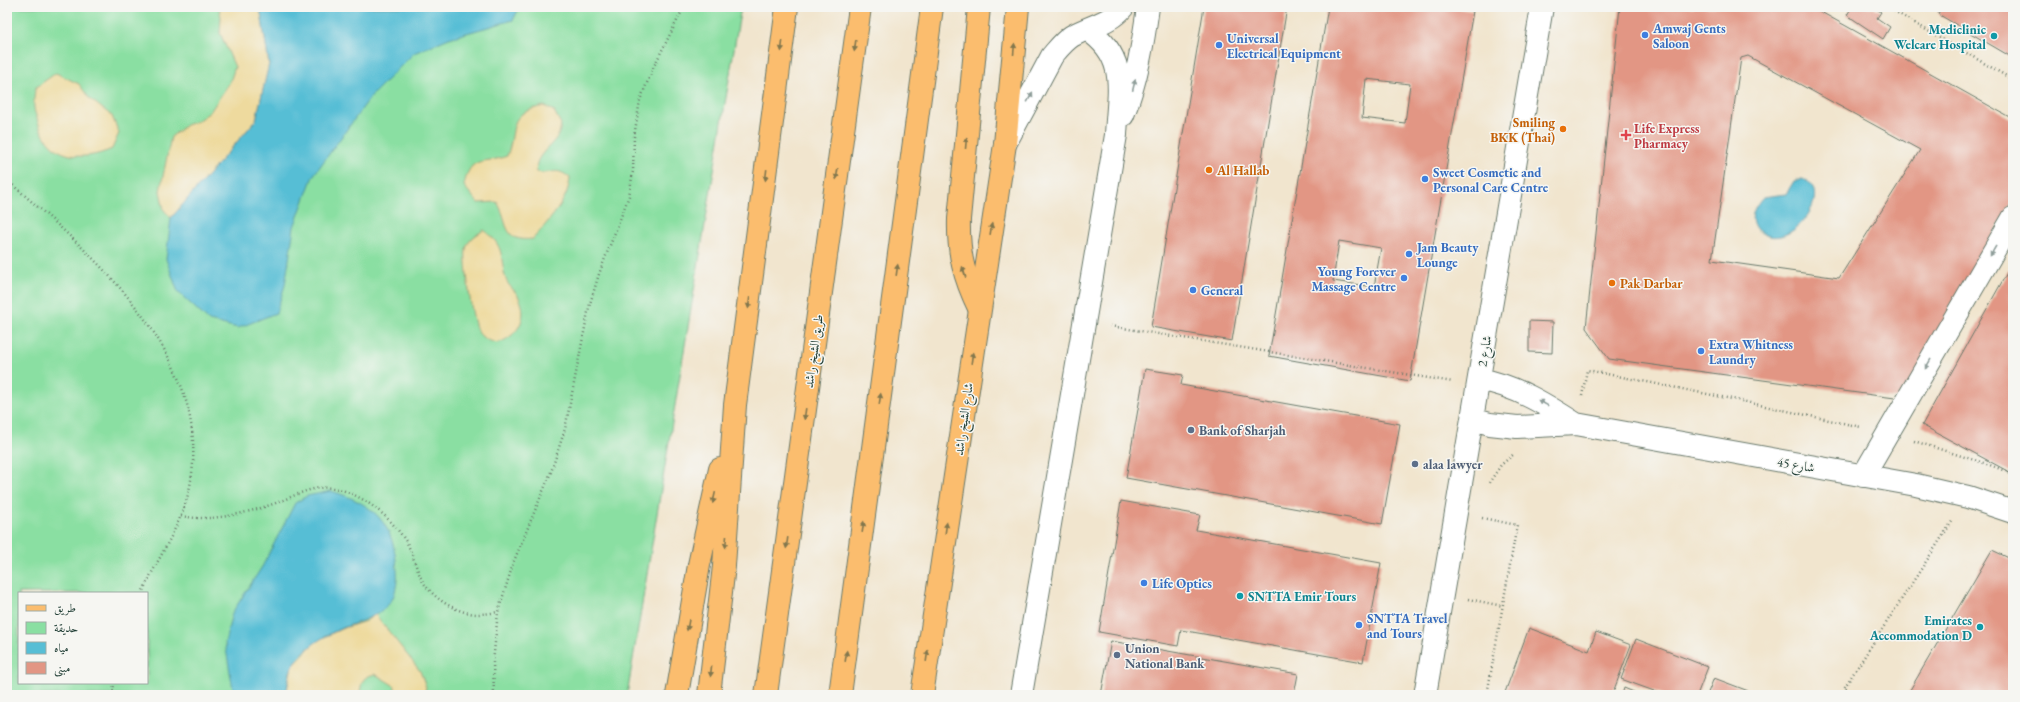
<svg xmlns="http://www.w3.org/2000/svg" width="2020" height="702" viewBox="0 0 2020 702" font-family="'EB Garamond',Amiri,serif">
  <rect width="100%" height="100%" fill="#f6f6f2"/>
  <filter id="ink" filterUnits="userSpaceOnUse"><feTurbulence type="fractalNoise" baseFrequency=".025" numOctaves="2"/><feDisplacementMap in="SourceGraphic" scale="8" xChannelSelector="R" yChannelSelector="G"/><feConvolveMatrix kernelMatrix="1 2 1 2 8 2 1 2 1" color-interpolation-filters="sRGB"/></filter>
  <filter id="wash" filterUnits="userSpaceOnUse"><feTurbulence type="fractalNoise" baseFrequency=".012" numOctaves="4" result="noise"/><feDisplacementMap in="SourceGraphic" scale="16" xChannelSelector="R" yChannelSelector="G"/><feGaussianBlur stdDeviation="0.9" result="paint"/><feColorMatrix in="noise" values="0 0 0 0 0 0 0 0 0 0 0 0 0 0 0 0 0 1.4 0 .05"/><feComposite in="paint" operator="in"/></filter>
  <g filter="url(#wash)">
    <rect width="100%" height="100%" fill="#f1e5ce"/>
    <!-- green -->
    <path fill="#8adfa2" stroke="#548e6b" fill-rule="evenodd" d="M7 7H741L627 695H7ZM19 593H147V683H19Z"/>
    <!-- sand -->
    <path fill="#eeda9e" stroke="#868c69" d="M219 7H260L269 64 256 120 171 218 164 210 160 191 171 137 186 125 197 121 210 112 230 82 235 67 220 33 221 17Z
      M56 73 79 84 89 98 112 116 119 133 112 149C80 163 49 158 38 122 37 117 34 112 34 107 33 101 35 94 35 88Z
      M544 106 554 111 561 124C560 128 560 133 557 137 550 148 533 157 537 172 552 176 555 165 570 178 568 202 548 221 533 239 501 243 509 221 497 202L478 203 464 186C470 153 484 165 507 156 518 127 505 114 544 106Z
      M484 230C508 249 498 258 507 282 509 286 514 290 517 294 530 315 520 335 498 343 489 341 483 339 478 332 472 324 464 259 466 250 467 240 476 235 484 230Z
      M375 614 420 671 426 687 424 695H399L393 685 375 674C363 677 362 680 360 692L362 695H286L292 666 316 641 341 629 366 621Z"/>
    <!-- water -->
    <path fill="#57bed5" stroke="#3b7e84" d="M260 7H520L513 20 449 38 414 53 372 95 313 176 294 227 285 285 276 313 238 328 209 321 178 292 166 259 171 218 256 120 269 64Z
      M1802 179C1835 189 1796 247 1766 235 1761 233 1756 230 1754 225 1749 215 1756 205 1763 197L1786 194 1794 181Z
      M331 491C375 504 394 523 397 570 398 580 396 596 389 604 376 618 357 622 340 629 322 637 304 648 293 665 288 673 288 686 286 695H234L225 643 232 613 262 567 295 503 307 496Z"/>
    <g id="blocks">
      <!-- building -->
      <path fill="#e29684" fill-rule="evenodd" d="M1204 7H1287L1232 341 1151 327Z
        M1328 7H1447L1473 11 1410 381 1269 356ZM1366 79 1410 84 1405 123 1362 118ZM1339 241 1381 248 1374 287 1333 281Z
        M1620 7H1812L2013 119V200L1902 399 1609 359 1586 328ZM1748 56 1920 150 1839 278 1712 260 1741 58Z
        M1852 7H1874L1881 12 1877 18 1890 27 1883 39 1847 15Z
        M1942 7H2013V58L1938 14Z
        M2013 269V474L1922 425 2008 271Z
        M1529 321 1553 322 1552 353 1529 352Z
        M1145 369 1183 375 1181 385 1400 424 1382 524 1126 478Z
        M1121 501 1200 515 1196 530 1381 563 1363 662 1181 630 1178 646 1099 632Z
        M1992 550 2013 560V695H1907Z
        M1529 628 1589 651 1596 632 1631 645 1612 695H1504Z
        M1636 639 1708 667 1697 695H1665L1621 679Z
        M1111 641 1298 674 1294 695H1101Z
        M1714 678 1751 692 1750 695H1707Z
        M1624 688 1641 695H1622Z"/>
    </g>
  </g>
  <g filter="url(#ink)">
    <use href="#blocks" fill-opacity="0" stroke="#68786a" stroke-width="1"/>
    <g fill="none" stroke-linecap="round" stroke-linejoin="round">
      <defs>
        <path id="minor" d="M1123 115C1137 80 1143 44 1148 7
          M1005 144 1052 56C1058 49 1064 41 1072 36 1090 26 1110 23 1123 7
          M1479 379C1516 386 1545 404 1576 424
          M1472 419 1490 424 1517 427 1576 424 1916 485 1968 497 2013 512
          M1863 476 2013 218
          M1021 695 1116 135C1118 92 1129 58 1088 30
          M1425 695 1542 7"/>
        <path id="major" d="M922 695 1005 144 1018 7"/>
        <path id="highway" d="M979 308C964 277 958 254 959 219L979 7
          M677 695 699 565 720 469
          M709 695 724 566 735 405 787 7
          M766 695 860 7
          M840 695 932 7"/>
      </defs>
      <!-- minor casing -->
      <use href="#minor" stroke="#68786a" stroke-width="24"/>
      <!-- major casing -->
      <use href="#major" stroke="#68786a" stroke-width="24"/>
      <!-- highway casing -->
      <use href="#highway" stroke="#68786a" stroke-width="24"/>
      <!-- path -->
      <path stroke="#68786a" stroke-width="2.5" stroke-dasharray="1 3" stroke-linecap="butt" d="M1887 7 2013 80
        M7 180C93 255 215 357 190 486 182 525 158 557 142 593
        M1110 326 1453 382
        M1582 396 1587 370 1737 400 1861 427
        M1914 441 1990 465 2013 474
        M1489 483 1501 465 1514 454
        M181 516C211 522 244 514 273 504 298 495 318 481 345 491 371 501 393 520 407 543 413 555 416 568 422 580 432 598 456 613 477 614 484 614 492 613 498 612
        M1482 518 1517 525 1487 695
        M1468 599 1503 606
        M113 695 114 683
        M494 695 493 663 498 612 514 561 551 472 565 429 589 307 599 274 629 196 633 171 634 137 640 100 654 66 684 7
        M1804 695 1805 693
        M1857 695 1844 688 1953 520"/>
      <!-- minor -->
      <use href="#minor" stroke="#fff" stroke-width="22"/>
      <!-- major -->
      <use href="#major" stroke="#fbbd6e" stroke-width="22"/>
      <!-- highway -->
      <use href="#highway" stroke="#fbbd6e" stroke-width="22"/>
    </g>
    <!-- one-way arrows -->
    <defs><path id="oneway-solid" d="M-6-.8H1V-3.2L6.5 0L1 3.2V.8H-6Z"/></defs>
    <g fill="#82774e">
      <use href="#oneway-solid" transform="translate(782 46) rotate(97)"/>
      <use href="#oneway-solid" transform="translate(855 46) rotate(98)"/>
      <use href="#oneway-solid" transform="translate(1014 49) rotate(-85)"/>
      <use href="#oneway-solid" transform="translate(966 143) rotate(-85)"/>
      <use href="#oneway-solid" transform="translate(837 174) rotate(98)"/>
      <use href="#oneway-solid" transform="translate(766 175) rotate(97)"/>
      <use href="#oneway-solid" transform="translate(991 229) rotate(-81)"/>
      <use href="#oneway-solid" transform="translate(897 270) rotate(-82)"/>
      <use href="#oneway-solid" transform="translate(964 272) rotate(-108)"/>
      <use href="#oneway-solid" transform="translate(749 303) rotate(97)"/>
      <use href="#oneway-solid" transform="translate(972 358) rotate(-82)"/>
      <use href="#oneway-solid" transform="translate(880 399) rotate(-82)"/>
      <use href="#oneway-solid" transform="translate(805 414) rotate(98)"/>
      <use href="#oneway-solid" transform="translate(714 498) rotate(103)"/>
      <use href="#oneway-solid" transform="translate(863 527) rotate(-82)"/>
      <use href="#oneway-solid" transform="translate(946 528) rotate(-82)"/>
      <use href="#oneway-solid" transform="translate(726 542) rotate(95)"/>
      <use href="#oneway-solid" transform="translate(787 543) rotate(98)"/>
      <use href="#oneway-solid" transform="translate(688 625) rotate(100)"/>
      <use href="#oneway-solid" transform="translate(846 656) rotate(-82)"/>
      <use href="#oneway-solid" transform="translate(927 656) rotate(-82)"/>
      <use href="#oneway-solid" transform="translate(711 671) rotate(96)"/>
    </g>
    <g fill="#8f9e9a">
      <use href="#oneway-solid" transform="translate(1134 85) rotate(-76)"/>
      <use href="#oneway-solid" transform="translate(1030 97) rotate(-62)"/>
      <use href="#oneway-solid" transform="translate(1993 251) rotate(120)"/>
      <use href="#oneway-solid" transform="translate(1928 364) rotate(120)"/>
      <use href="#oneway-solid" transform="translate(1543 403) rotate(-151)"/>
    </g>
  </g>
  <!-- markers -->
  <g fill="#3f7fe0" stroke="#f6f6f2" stroke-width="1.5">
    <circle cx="1645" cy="35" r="4"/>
    <circle cx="1219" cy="45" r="4"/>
    <circle cx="1425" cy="179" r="4"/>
    <circle cx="1409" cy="254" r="4"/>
    <circle cx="1404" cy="278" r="4"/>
    <circle cx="1193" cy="290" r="4"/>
    <circle cx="1701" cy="351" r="4"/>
    <circle cx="1144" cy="583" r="4"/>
    <circle cx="1359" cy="625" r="4"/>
  </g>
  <g fill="#0f9aa8" stroke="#f6f6f2" stroke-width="1.5">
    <circle cx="1994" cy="36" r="4"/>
    <circle cx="1240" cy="596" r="4"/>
    <circle cx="1980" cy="627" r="4"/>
  </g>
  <g fill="#e8710a" stroke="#f6f6f2" stroke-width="1.5">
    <circle cx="1563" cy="129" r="4"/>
    <circle cx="1209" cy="170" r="4"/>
    <circle cx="1612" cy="283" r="4"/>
  </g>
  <path fill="#e0444e" stroke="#f6f6f2" stroke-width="1.5" d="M1624 129h4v4h4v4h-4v4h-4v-4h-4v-4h4z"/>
  <g fill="#5c6f8a" stroke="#f6f6f2" stroke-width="1.5">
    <circle cx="1191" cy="430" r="4"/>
    <circle cx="1415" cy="464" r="4"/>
    <circle cx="1117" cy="655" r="4"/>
  </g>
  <g text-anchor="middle" stroke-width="3" stroke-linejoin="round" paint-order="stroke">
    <!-- shop labels -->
    <g font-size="13" font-weight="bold" fill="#366cbe" stroke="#f6f6f2" text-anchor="start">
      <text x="1653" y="33">Amwaj Gents<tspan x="1653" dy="15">Saloon</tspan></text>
      <text x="1227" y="43">Universal<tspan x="1227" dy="15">Electrical Equipment</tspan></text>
      <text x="1433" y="177">Sweet Cosmetic and<tspan x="1433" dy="15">Personal Care Centre</tspan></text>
      <text x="1417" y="252">Jam Beauty<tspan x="1417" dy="15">Lounge</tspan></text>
      <text x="1396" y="276" text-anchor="end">Young Forever<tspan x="1396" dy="15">Massage Centre</tspan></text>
      <text x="1201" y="295">General</text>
      <text x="1709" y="349">Extra Whitness<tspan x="1709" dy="15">Laundry</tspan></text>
      <text x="1152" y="588">Life Optics</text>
      <text x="1367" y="623">SNTTA Travel<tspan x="1367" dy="15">and Tours</tspan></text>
    </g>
    <!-- culture labels -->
    <g font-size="13" font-weight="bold" fill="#0d838f" stroke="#f6f6f2" text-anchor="end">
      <text x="1986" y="34">Mediclinic<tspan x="1986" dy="15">Welcare Hospital</tspan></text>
      <text x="1248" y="601" text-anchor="start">SNTTA Emir Tours</text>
      <text x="1972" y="625">Emirates<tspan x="1972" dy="15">Accommodation D</tspan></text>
    </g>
    <!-- food labels -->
    <g font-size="13" font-weight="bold" fill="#c56008" stroke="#f6f6f2" text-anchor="start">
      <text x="1555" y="127" text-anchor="end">Smiling<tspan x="1555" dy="15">BKK (Thai)</tspan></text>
      <text x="1217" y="175">Al Hallab</text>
      <text x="1620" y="288">Pak Darbar</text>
    </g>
    <!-- health labels -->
    <g font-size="13" font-weight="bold" fill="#be3a42" stroke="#f6f6f2" text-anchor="start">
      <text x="1634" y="133">Life Express<tspan x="1634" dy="15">Pharmacy</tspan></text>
    </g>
    <!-- street labels -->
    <g font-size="13" fill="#1f3d34" stroke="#f6f6f2">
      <text transform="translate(813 351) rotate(-82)" y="5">طريق الشيخ راشد</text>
      <text transform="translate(1484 351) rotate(-80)" y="5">شارع 2</text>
      <text transform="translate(963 419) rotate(-82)" y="5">شارع الشيخ راشد</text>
      <text transform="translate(1796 464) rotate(10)" y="5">شارع 45</text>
    </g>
    <!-- service labels -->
    <g font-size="13" font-weight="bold" fill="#4e5e75" stroke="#f6f6f2" text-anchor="start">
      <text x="1199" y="435">Bank of Sharjah</text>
      <text x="1423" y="469">alaa lawyer</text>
      <text x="1125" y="653">Union<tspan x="1125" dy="15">National Bank</tspan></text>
    </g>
  </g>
  <!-- margin -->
  <rect width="2020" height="702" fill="none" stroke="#f6f6f2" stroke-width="24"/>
  <!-- legend -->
  <rect x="18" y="592" width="130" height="92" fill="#f6f6f2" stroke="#a0aca6"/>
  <rect x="26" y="605" width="20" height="6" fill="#fbbd6e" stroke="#a0aca6"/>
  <text x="54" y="612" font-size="12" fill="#1f3d34">طريق</text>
  <rect x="26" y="622" width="20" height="12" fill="#8adfa2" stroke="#a0aca6"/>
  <text x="54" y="632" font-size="12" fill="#1f3d34">حديقة</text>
  <rect x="26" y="642" width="20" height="12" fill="#57bed5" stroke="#a0aca6"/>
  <text x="54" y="652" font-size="12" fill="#1f3d34">مياه</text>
  <rect x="26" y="662" width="20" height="12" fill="#e29684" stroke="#a0aca6"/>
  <text x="54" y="672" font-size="12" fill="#1f3d34">مبنى</text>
</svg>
